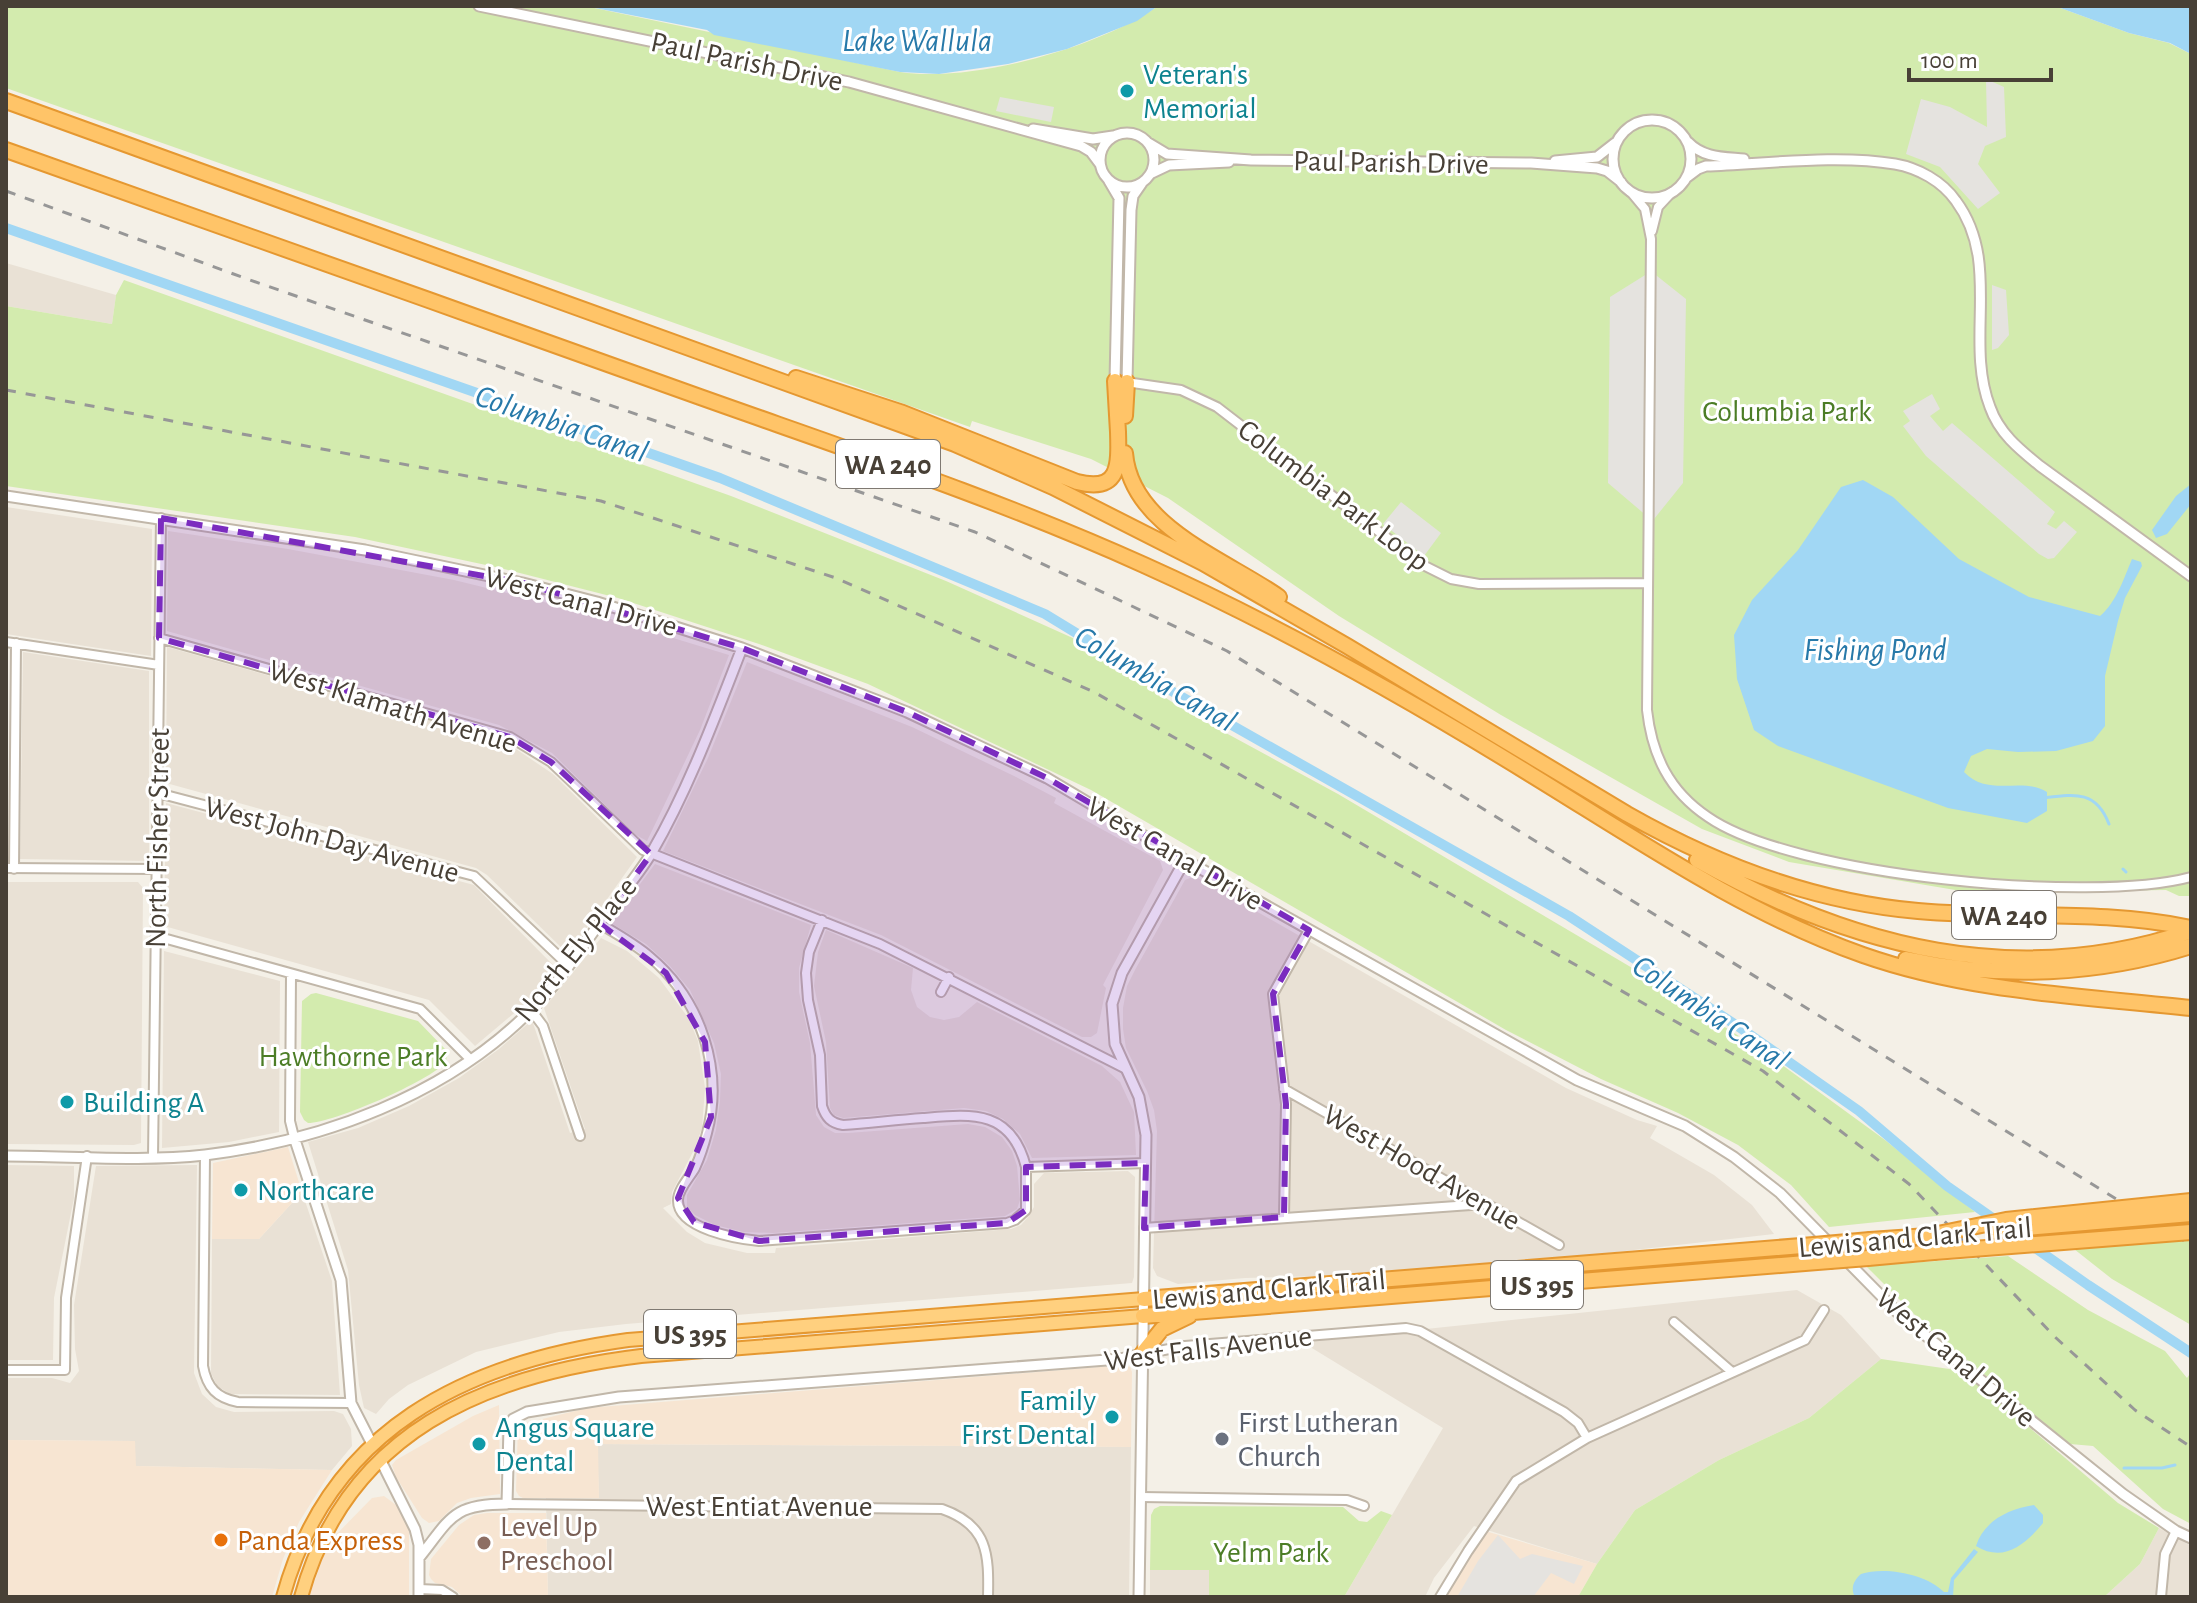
<svg xmlns="http://www.w3.org/2000/svg" width="2197" height="1603" viewBox="0 0 2197 1603" font-family="'Alegreya Sans',sans-serif">
  <rect width="100%" height="100%" fill="#f4f0e7"/>
  <!-- residential -->
  <path fill="#e9e1d5" d="M6 263 116 295 112 324 6 306Z
    M6 507 152 529 151 656 6 634Z
    M168 531 288 549 454 580 604 617 729 655 700 730 647 841 636 835 552 753 499 725 167 631Z
    M167 647 487 737 513 747 553 774 637 857 568 954 487 875 476 868 166 783Z
    M23 652 149 671V861L20 859Z
    M747 662 912 727 1014 776 1056 798 1054 803 1160 861 1163 870 1103 985 1106 988 1097 1033 1091 1037H1082L881 935 663 851 708 758Z
    M166 803 474 885 557 969 525 1004 475 1046 429 1000 164 926Z
    M655 864 811 925 799 968V992L810 1043 816 1115 824 1127 835 1133H848L968 1124 985 1127 1002 1137 1012 1151 1017 1166 1020 1200 1017 1209 1005 1216 773 1233 744 1232 715 1225 695 1215 687 1207V1195L707 1160 716 1130 720 1101 721 1074 714 1043 690 990 670 966 646 944 611 923Z
    M1190 878H1198L1566 1088 1637 1120 1657 1126 1650 1138 1714 1175 1752 1205 1774 1234 1599 1254 1322 1276 1245 1278 1178 1284 1157 1276 1153 1268 1157 1131 1154 1110 1147 1091 1126 1048 1123 1029V1008L1127 986 1135 970 1185 880Z
    M6 882H138L143 888 141 1143 134 1145 6 1144Z
    M826 930 913 968 911 990 917 1007 930 1017 944 1020 959 1017 977 1002 1102 1066 1120 1082 1134 1112 1136 1155 1032 1158 1020 1134 1003 1119 986 1111 964 1108 843 1118 834 1115 830 1108 826 1042 814 986 818 952Z
    M601 938 627 951 659 978 689 1019 698 1041 705 1088 702 1128 695 1148 672 1192 671 1204 663 1208 687 1232 705 1243 747 1253H775L776 1248 1011 1229 1021 1225 1028 1217 1034 1207V1184L1044 1173 1128 1171 1135 1177 1134 1277 1132 1283 626 1324 559 1332 476 1352 408 1385 389 1399 376 1414 364 1408 359 1385 348 1270 308 1142 358 1128 409 1106 459 1078 499 1049 532 1020 570 1133 585 1129 544 1008Z
    M164 951 280 981 279 1132 229 1142 162 1148Z
    M6 1165 74 1166V1198L54 1298 53 1360H6Z
    M197 1165 194 1373 202 1394 216 1407 234 1412 334 1411 343 1414 351 1429 352 1446 332 1470 135 1466V1441L6 1440V1378H52L70 1383 79 1371 75 1349 74 1305 96 1166Z
    M302 1192 332 1281 340 1395 230 1394 217 1386 211 1373 212 1239H259Z
    M1797 1290 1841 1315 1881 1359 1809 1418 1719 1460 1635 1510 1597 1564 1474 1526 1434 1578 1425 1597H1344L1443 1428 1302 1342Z
    M597 1444 1131 1447 1129 1597H548L546 1498H599Z
    M2159 1528 2191 1546V1597H2104L2140 1564Z
    M1150 1570H1210L1209 1597H1150Z"/>
  <!-- commercial -->
  <path fill="#f7e5d2" d="M288 1147 302 1192 259 1239H212L213 1163Z
    M1125 1365 1130 1367 1132 1372 1131 1447 598 1444 599 1498H523L519 1496 516 1491 518 1425 587 1408Z
    M499 1405 500 1494 471 1498 457 1503 439 1521 429 1523 422 1518 396 1477 392 1465 396 1460 473 1416Z
    M6 1440 135 1441 136 1466 332 1470 299 1522 283 1559 272 1597H6Z
    M384 1496 400 1508 409 1531V1597H309L328 1543 372 1498Z
    M487 1513H546L548 1597H463L452 1587 435 1583 431 1579 429 1575 431 1559 459 1525 474 1515Z
    M1482 1530 1597 1564 1578 1597H1440Z"/>
  <!-- green -->
  <path fill="#d3ebae" d="M6 6H585L900 72C972 83 1098 48 1158 6H2055L2129 33 2169 43 2191 54V896H2179L2166 890 1973 893 1789 862 1702 829 1501 715 1339 616 1168 498 1091 459 972 421 970 427 6 88Z
    M124 280 731 496 946 581 1075 639 1189 713 1338 794 1634 969 1767 1054 1885 1140 1975 1212 1829 1227 1791 1185 1738 1145 1678 1113 1601 1079 1506 1030 1091 790 868 684 759 644 618 598 500 568 355 537 6 486V306L112 324 116 295Z
    M316 993 418 1021 445 1049 447 1053 446 1062C430 1081 333 1123 308 1123L304 1120 300 1112 302 1001 311 994Z
    M2191 1240V1325L2112 1279 2074 1249Z
    M2008 1256 2088 1310 2165 1351 2187 1378 2191 1372V1524L2163 1509 2093 1446 2070 1444 1931 1331 1866 1266Z
    M1881 1359 1963 1371 2118 1503 2159 1528 2140 1564 2104 1597H1578L1597 1564 1635 1510 1719 1460 1809 1418Z
    M1160 1506 1343 1507 1359 1521 1367 1522 1381 1511 1392 1515 1344 1597H1209V1570H1150L1151 1515 1154 1509Z"/>
  <!-- parking -->
  <path fill="#e5e3df" d="M1986 79 2004 87 2006 137 1985 146 1978 164 2000 193 1978 209 1940 167 1906 154 1921 99 1950 107 1987 127Z
    M1000 97 1054 107 1051 122 996 111Z
    M1650 272 1648 517 1608 483 1610 297Z
    M1652 272 1686 299 1683 483 1650 524Z
    M1992 285 2006 290 2009 335 1998 348 1992 350Z
    M1932 394 1940 409 1930 416 1943 431 1952 423 2055 512 2047 524 2056 529 2064 521 2077 532 2054 558 2048 559 2039 554 1926 456 1903 426 1910 421 1903 411Z
    M1401 502 1441 533 1424 556 1383 524Z
    M1498 1535 1520 1559 1532 1554 1583 1566 1574 1584 1551 1573 1533 1597H1457L1478 1561Z"/>
  <!-- water -->
  <path fill="#a1d7f4" d="M585 6H1158L1137 21 1067 49 1008 64 939 74 900 72 714 35 707 30Z
    M2055 6H2191V54L2170 43 2129 33Z
    M1863 480 1893 497 1959 559 2029 597 2100 616C2116 603 2124 578 2132 559L2141 562 2142 566 2125 598 2118 621 2105 676V726L2093 741 2056 751 2018 752 1987 749 1971 756 1964 772C1989 798 2022 776 2047 792V811L2027 823 1948 808 1778 746 1754 730 1737 679 1734 635 1752 600 1798 550 1841 487Z
    M2191 484V504L2167 534 2156 538 2152 530 2176 496Z
    M2034 1505 2043 1515V1523C2025 1545 2003 1563 1976 1546 1984 1521 2008 1509 2034 1505Z
    M1974 1549 1978 1552 1954 1580 1953 1597H1855C1850 1588 1854 1580 1861 1574 1884 1566 1927 1574 1944 1592H1948L1951 1578Z"/>
  <g fill="none" stroke-linecap="round" stroke-linejoin="round">
    <!-- stream -->
    <path stroke="#a1d7f4" stroke-width="3" d="M2043 798C2075 794 2096 790 2109 824
      M2123 869 2126 872
      M2124 1468H2162L2175 1465"/>
    <!-- canal -->
    <path stroke="#a1d7f4" stroke-width="10" d="M6 228 720 478 1045 614 1168 689 1569 916 1739 1027 1859 1111 1947 1186 2088 1285 2191 1353"/>
    <defs>
      <path id="minor" d="M1630 191 1645 209 1651 239 1647 710C1652 755 1669 791 1708 817 1793 876 2091 904 2191 877
        M1652 231 1658 207 1672 192
        M1126 382 1181 390 1217 407 1421 564 1451 579 1479 584 1647 583
        M159 638 510 737 551 762 643 850 880 944 1124 1068
        M6 642 159 665
        M158 793 474 876 569 966
        M6 868 157 869
        M14 869 16 643
        M822 920 809 952 806 973 808 1000 820 1055 822 1106C826 1118 831 1123 843 1125 870 1123 896 1120 923 1118 972 1114 1011 1109 1026 1167
        M600 924C617 934 635 944 650 957 701 1000 724 1070 707 1133 704 1145 700 1157 695 1168 690 1177 678 1189 678 1200 677 1229 738 1239 759 1241L1007 1223 1015 1220 1026 1210V1167L1146 1163
        M156 936 420 1009 471 1060
        M291 975 290 1121 294 1137
        M941 992 949 977
        M531 1010 543 1026 580 1136
        M1284 1089 1559 1245
        M205 1155 203 1366C207 1388 217 1398 238 1402L351 1403
        M153 1157 161 518
        M1284 1217 1286 1104 1273 994 1309 930
        M1144 1228 1485 1204
        M1674 1322 1732 1372
        M1143 1354 1185 1346 1406 1328 1420 1331 1564 1412 1578 1423 1587 1438
        M6 1370H65L66 1298 87 1156
        M1141 1497 1347 1500 1364 1506
        M507 1504 942 1509C988 1525 989 1554 988 1597
        M419 1589 442 1590 453 1597
        M1440 1597 1468 1551 1516 1481 1587 1438 1805 1340 1824 1310
        M2161 1597 2165 1554 2176 1531"/>
      <path id="tertiary" d="M479 6 849 82 1081 146 1091 152 1100 164
        M1613 159a39 39 0 1 1 78 0a39 39 0 1 1-78 0Z
        M1033 129 1093 139 1113 136
        M1100 160a27 27 0 1 1 54 0a27 27 0 1 1-54 0Z
        M1147 142 1167 154 1251 160 1531 163 1597 168 1607 171 1621 182
        M1688 142C1703 158 1724 157 1744 159
        M1555 161 1597 157 1615 143
        M1150 174 1169 165 1229 162
        M1686 178 1698 169 1706 166C1765 164 1837 154 1895 164 1918 168 1942 181 1956 201 2002 263 1964 340 1990 407 1999 433 2019 449 2040 466L2191 576
        M1109 181 1119 198 1115 381
        M1127 382 1131 210 1133 196 1142 183
        M6 496 365 550 523 583 597 602 742 648 907 712 1047 778 1185 860 1577 1080 1685 1126 1734 1157 1780 1193 1900 1315 2123 1494 2176 1531 2191 1538
        M294 1137 341 1280 351 1403 372 1444
        M6 1156C72 1156 140 1162 205 1155 322 1141 447 1095 531 1010 558 984 579 951 602 920 618 898 638 876 652 852 689 788 715 717 742 648
        M380 1459 415 1529 419 1545V1597
        M419 1558C451 1518 452 1504 507 1504L509 1427 513 1419 527 1412 619 1397 1120 1359 1142 1354
        M1139 1597 1146 1135 1139 1097 1115 1044 1112 1004 1122 973 1185 860"/>
      <path id="trunk" d="M283 1597C329 1429 466 1362 628 1340L1144 1299
        M301 1597C347 1432 484 1375 641 1356L1143 1316"/>
      <path id="motorway" d="M6 101 955 444 1053 487 1203 563 1347 646 1627 814C1717 865 1814 902 1918 911 2009 919 2101 909 2191 928
        M6 150C237 232 469 314 700 397 849 450 1000 500 1144 565 1278 625 1405 697 1530 774 1638 840 1744 913 1863 955 1968 992 2082 996 2191 1008
        M796 378 903 413 1077 482C1120 493 1119 465 1118 432 1117 415 1116 398 1115 381
        M1125 416 1127 382
        M1125 453C1131 527 1225 559 1279 597
        M1697 860C1853 948 2017 990 2191 931
        M1906 959C2000 980 2099 975 2191 946
        M1870 1240 1928 1236
        M1868 1258 1934 1252
        M1144 1299 1814 1245
        M1143 1316 1830 1261
        M1142 1354 1162 1329 1189 1316"/>
    </defs>
    <!-- minor casing -->
    <use href="#minor" stroke="#c1b7a9" stroke-width="12"/>
    <!-- tertiary casing -->
    <use href="#tertiary" stroke="#c1b7a9" stroke-width="13"/>
    <!-- trunk casing -->
    <use href="#trunk" stroke="#e59831" stroke-width="16"/>
    <!-- motorway casing -->
    <use href="#motorway" stroke="#e59831" stroke-width="18"/>
    <!-- minor -->
    <use href="#minor" stroke="#fff" stroke-width="8"/>
    <!-- tertiary -->
    <use href="#tertiary" stroke="#fff" stroke-width="9"/>
    <!-- trunk -->
    <use href="#trunk" stroke="#ffd07f" stroke-width="12"/>
    <!-- motorway -->
    <use href="#motorway" stroke="#ffc468" stroke-width="14"/>
    <!-- rail -->
    <path stroke="#979797" stroke-width="3" stroke-dasharray="10 10" stroke-linecap="butt" d="M6 191 250 280 975 532 1227 651 2191 1245
      M6 390 601 501 836 578 1094 692 1763 1071 1909 1184 2055 1337 2135 1410 2191 1447"/>
    <defs>
      <path id="motorway-bridge" d="M1992 1231 2191 1214
        M1928 1236 2006 1220 2191 1201
        M1814 1245 1870 1240
        M1934 1252 2191 1232
        M1830 1261 1868 1258"/>
    </defs>
    <!-- motorway-bridge casing -->
    <use href="#motorway-bridge" stroke="#e59831" stroke-width="18" stroke-linecap="butt"/>
    <!-- motorway-bridge -->
    <use href="#motorway-bridge" stroke="#ffc468" stroke-width="14"/>
  </g>
  <!-- marked area -->
  <path fill="#7b2cbf" fill-opacity="0.2" stroke="#7b2cbf" stroke-width="6" stroke-dasharray="16 10" stroke-linejoin="round" d="M161 518 523 583 742 648 907 712 1047 778 1309 930 1273 994 1286 1104 1284 1217 1144 1228 1146 1163 1026 1167V1210L1007 1223 759 1241 694 1222 678 1198 711 1117 705 1042 666 973 600 924 651 854 551 762 510 737 159 638Z"/>
  <!-- markers -->
  <g fill="#0f9aa8" stroke="#fff" stroke-width="3">
    <circle cx="1127" cy="91" r="8"/>
    <circle cx="67" cy="1102" r="8"/>
    <circle cx="241" cy="1190" r="8"/>
    <circle cx="1112" cy="1417" r="8"/>
    <circle cx="479" cy="1444" r="8"/>
  </g>
  <circle fill="#6b7280" stroke="#fff" stroke-width="3" cx="1222" cy="1439" r="8"/>
  <circle fill="#e8710a" stroke="#fff" stroke-width="3" cx="221" cy="1540" r="8"/>
  <circle fill="#8d6e63" stroke="#fff" stroke-width="3" cx="484" cy="1543" r="8"/>
  <g text-anchor="middle" stroke-width="6" stroke-linejoin="round" paint-order="stroke">
    <!-- shield labels -->
    <g fill="#fff" stroke="#7f7972" stroke-width="2">
      <rect x="836" y="440" width="104" height="48" rx="6"/>
      <rect x="1952" y="891" width="104" height="48" rx="6"/>
      <rect x="1491" y="1261" width="92" height="48" rx="6"/>
      <rect x="644" y="1310" width="92" height="48" rx="6"/>
    </g>
    <g font-size="28" font-weight="bold" fill="#484036">
      <text x="888" y="474">WA 240</text>
      <text x="2004" y="925">WA 240</text>
      <text x="1537" y="1295">US 395</text>
      <text x="690" y="1344">US 395</text>
    </g>
    <!-- street labels -->
    <g font-size="30" fill="#484036" stroke="#fff">
      <text transform="translate(747 61) rotate(12)" y="10">Paul Parish Drive</text>
      <text transform="translate(1391 162) rotate(1)" y="10">Paul Parish Drive</text>
      <text transform="translate(1334 495) rotate(37)" y="10">Columbia Park Loop</text>
      <text transform="translate(581 601) rotate(15)" y="10">West Canal Drive</text>
      <text transform="translate(393 706) rotate(17)" y="10">West Klamath Avenue</text>
      <text transform="translate(157 838) rotate(-89)" y="10">North Fisher Street</text>
      <text transform="translate(332 839) rotate(15)" y="10">West John Day Avenue</text>
      <text transform="translate(1175 853) rotate(30)" y="10">West Canal Drive</text>
      <text transform="translate(575 949) rotate(-51)" y="10">North Ely Place</text>
      <text transform="translate(1422 1167) rotate(30)" y="10">West Hood Avenue</text>
      <text transform="translate(1915 1237) rotate(-5)" y="10">Lewis and Clark Trail</text>
      <text transform="translate(1269 1289) rotate(-5)" y="10">Lewis and Clark Trail</text>
      <text transform="translate(1208 1348) rotate(-7)" y="10">West Falls Avenue</text>
      <text transform="translate(1956 1357) rotate(40)" y="10">West Canal Drive</text>
      <text x="759" y="1516">West Entiat Avenue</text>
    </g>
    <!-- culture labels -->
    <g font-size="30" fill="#0d838f" stroke="#fff" text-anchor="start">
      <text x="1143" y="84">Veteran's<tspan x="1143" dy="34">Memorial</tspan></text>
      <text x="83" y="1112">Building A</text>
      <text x="257" y="1200">Northcare</text>
      <text x="1096" y="1410" text-anchor="end">Family<tspan x="1096" dy="34">First Dental</tspan></text>
      <text x="495" y="1437">Angus Square<tspan x="495" dy="34">Dental</tspan></text>
    </g>
    <!-- park labels -->
    <g font-size="30" fill="#4c7d26" stroke="#fff">
      <text x="1787" y="421">Columbia Park</text>
      <text x="353" y="1066">Hawthorne Park</text>
      <text x="1271" y="1562">Yelm Park</text>
    </g>
    <!-- worship labels -->
    <g font-size="30" fill="#5b616d" stroke="#fff" text-anchor="start">
      <text x="1238" y="1432">First Lutheran<tspan x="1238" dy="34">Church</tspan></text>
    </g>
    <!-- education labels -->
    <g font-size="30" fill="#785e54" stroke="#fff" text-anchor="start">
      <text x="500" y="1536">Level Up<tspan x="500" dy="34">Preschool</tspan></text>
    </g>
    <!-- food labels -->
    <g font-size="30" fill="#c56008" stroke="#fff" text-anchor="start">
      <text x="237" y="1550">Panda Express</text>
    </g>
    <!-- water labels -->
    <g font-size="32" font-style="italic" fill="#2779a9" stroke="#fff">
      <text x="917" y="51">Lake Wallula</text>
      <text transform="translate(562 423) rotate(19)" y="11">Columbia Canal</text>
      <text x="1875" y="660">Fishing Pond</text>
      <text transform="translate(1156 678) rotate(30)" y="11">Columbia Canal</text>
      <text transform="translate(1711 1012) rotate(34)" y="11">Columbia Canal</text>
    </g>
  </g>
  <!-- border -->
  <rect width="2197" height="1603" fill="none" stroke="#484036" stroke-width="16"/>
  <!-- scale -->
  <path d="M1909 68v12h142v-12" fill="none" stroke="#484036" stroke-width="4"/>
  <text x="1921" y="68" font-size="24" fill="#484036" stroke="#ffffff" stroke-width="6" paint-order="stroke">100 m</text>
</svg>
